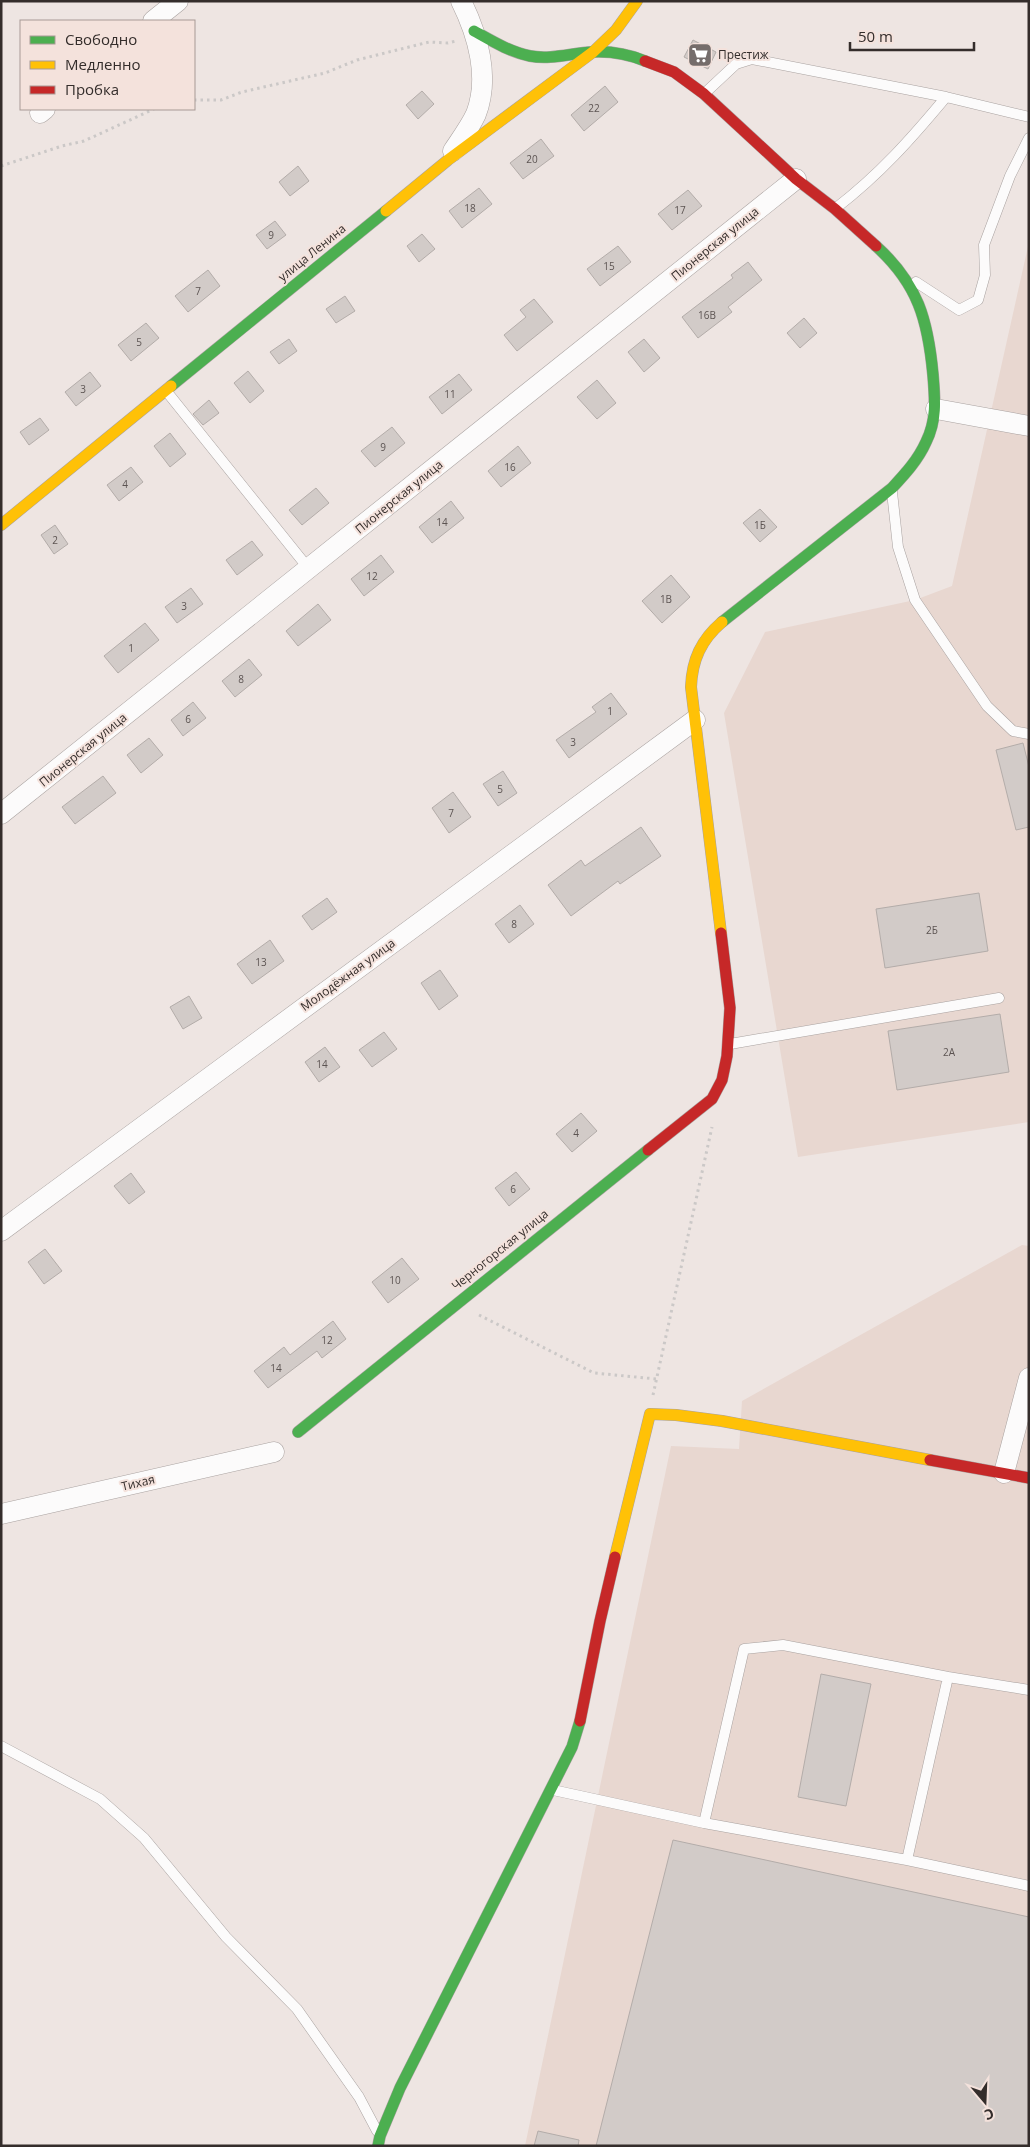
<svg xmlns="http://www.w3.org/2000/svg" width="1030" height="2147" viewBox="0 0 1030 2147" font-family="'Open Sans',sans-serif">
  <rect width="100%" height="100%" fill="#eee5e2"/>
  <!-- built -->
  <path fill="#e8d7d0" d="M1029 242V1122L798 1157 724 713 765 632 915 600 952 586Z
    M1022 1245 1029 1246V2146H525L671 1446 739 1449 742 1401Z"/>
  <!-- building -->
  <path fill="#d2cbc8" stroke="#b3aca9" d="M693 40 716 52 708 69 684 57Z
    M605 86 618 102 584 131 571 115Z
    M422 91 434 104 418 119 406 105Z
    M541 139 554 156 523 179 510 163Z
    M298 166 309 181 290 196 279 182Z
    M479 188 492 204 462 228 449 211Z
    M688 190 702 206 672 230 658 214Z
    M275 221 286 235 267 249 256 235Z
    M422 234 435 249 419 262 407 246Z
    M618 246 631 262 600 286 587 269Z
    M748 262 762 280 728 307 732 312 698 338 682 317 733 278 731 275Z
    M208 270 220 286 188 312 175 296Z
    M345 296 355 311 336 323 326 309Z
    M534 299 553 322 517 351 504 335 526 317 520 310Z
    M804 318 817 333 800 348 787 333Z
    M146 323 159 338 131 361 118 345Z
    M289 339 297 351 279 364 270 352Z
    M644 339 660 358 644 372 628 352Z
    M248 371 264 391 250 403 234 383Z
    M90 372 101 386 76 406 65 392Z
    M459 374 472 390 442 414 429 397Z
    M597 380 616 403 597 419 577 397Z
    M209 400 219 413 203 425 193 414Z
    M40 418 49 430 29 445 20 432Z
    M392 427 405 443 375 467 361 451Z
    M170 433 186 454 170 467 154 446Z
    M518 446 531 463 501 487 488 471Z
    M131 467 143 482 119 501 107 485Z
    M316 488 329 503 302 525 289 510Z
    M451 501 464 518 432 543 419 527Z
    M760 509 777 527 760 542 743 523Z
    M55 525 68 544 54 554 41 535Z
    M252 541 263 555 237 575 226 560Z
    M381 555 394 572 364 596 351 579Z
    M671 575 690 597 662 623 642 601Z
    M191 588 203 604 177 623 165 607Z
    M318 604 331 620 298 646 286 631Z
    M145 623 159 640 118 673 104 656Z
    M249 659 262 675 235 697 222 681Z
    M611 693 627 714 569 758 556 740 596 712 592 707Z
    M193 702 206 718 183 736 171 720Z
    M149 738 163 755 141 773 127 755Z
    M1023 743 1029 767V827L1016 830 996 750Z
    M503 771 517 793 498 806 483 784Z
    M103 776 116 793 75 824 62 807Z
    M453 792 471 817 449 833 432 808Z
    M641 827 661 856 620 884 618 881 571 916 548 885 581 860 585 866Z
    M979 893 988 951 885 968 876 909Z
    M327 898 337 912 312 930 302 916Z
    M520 905 534 924 509 943 495 924Z
    M270 940 284 961 252 984 237 964Z
    M440 970 458 996 439 1010 421 983Z
    M189 996 202 1018 183 1029 170 1007Z
    M1000 1014 1009 1072 897 1090 888 1031Z
    M384 1032 397 1049 372 1067 359 1050Z
    M325 1047 340 1067 319 1082 305 1062Z
    M581 1113 597 1131 572 1152 556 1134Z
    M516 1172 530 1189 509 1206 495 1188Z
    M131 1173 145 1192 129 1204 114 1186Z
    M45 1249 62 1271 44 1284 28 1262Z
    M402 1258 419 1279 388 1303 372 1282Z
    M333 1321 346 1339 322 1358 317 1351 268 1388 254 1371 284 1347 290 1355Z
    M821 1674 871 1684 846 1806 798 1797Z
    M673 1840 1029 1917V2146H596Z
    M538 2131 579 2140 578 2146H534Z"/>
  <g fill="none" stroke-linecap="round" stroke-linejoin="round">
    <defs>
      <path id="lane" d="M705 93 736 64 752 59 946 97 1029 117
        M836 208C880 174 911 139 946 97
        M916 282 959 310 978 300 985 275 984 245 1010 176 1029 138
        M167 392 309 569
        M892 492 898 547 915 600 987 706 1013 731 1029 734
        M730 1044 999 998
        M948 1677 1029 1690
        M1 1746 100 1799 144 1838 226 1937 297 2009 359 2097 377 2131
        M553 1790 704 1823 907 1860 948 1677 783 1645 744 1649 704 1823
        M907 1860 1029 1886"/>
      <path id="street" d="M153 21 178 1
        M40 113 45 109
        M453 151C461 139 470 127 476 114 490 78 478 35 461 1
        M936 409 1029 426
        M1 814 796 179
        M1 1231 695 720
        M1004 1473 1029 1378
        M1 1514 274 1452"/>
      <path id="fast" d="M474 31C492 41 510 52 530 56 551 60 572 53 592 52 611 51 628 54 645 61
        M171 386 386 211
        M722 622 892 488C905 474 918 460 926 442 937 420 935 399 933 375 928 320 918 284 876 246
        M298 1432 648 1150
        M378 2146 380 2136 400 2088 572 1747 580 1721"/>
      <path id="slow" d="M386 211 448 160 593 52 616 30 637 1
        M1 525 171 386
        M721 933 691 687C692 660 701 640 722 622
        M615 1557 650 1414 676 1415 722 1421 930 1460"/>
      <path id="jam" d="M645 61 674 72 704 94 796 179 835 209 876 246
        M648 1150 712 1099 722 1080 727 1056 730 1008 721 933
        M930 1460 1029 1478
        M580 1721 600 1621 615 1557"/>
    </defs>
    <!-- lane casing -->
    <use href="#lane" stroke="#a9a2a0" stroke-width="11"/>
    <!-- street casing -->
    <use href="#street" stroke="#a9a2a0" stroke-width="21"/>
    <!-- fast casing -->
    <use href="#fast" stroke="#a9a2a0" stroke-width="12"/>
    <!-- slow casing -->
    <use href="#slow" stroke="#a9a2a0" stroke-width="12"/>
    <!-- jam casing -->
    <use href="#jam" stroke="#a9a2a0" stroke-width="12"/>
    <!-- path -->
    <path stroke="#cbc8c7" stroke-width="3" stroke-dasharray="2.5 4" stroke-linecap="butt" d="M194 100H221L242 92 325 73 357 60 429 42 448 43 456 41
      M1 166 62 146 84 141 154 109
      M479 1315 594 1373 656 1379
      M653 1395 712 1127"/>
    <!-- lane -->
    <use href="#lane" stroke="#fcfbfb" stroke-width="10"/>
    <!-- street -->
    <use href="#street" stroke="#fcfbfb" stroke-width="20"/>
    <!-- fast -->
    <use href="#fast" stroke="#4caf50" stroke-width="11"/>
    <!-- slow -->
    <use href="#slow" stroke="#ffc107" stroke-width="11"/>
    <!-- jam -->
    <use href="#jam" stroke="#c62828" stroke-width="11"/>
  </g>
  <!-- icons -->
  <defs>
    <symbol id="supermarket-square" viewBox="-11 -11 22 22"><rect x="-9" y="-9" width="18" height="18" rx="4" fill="#756d6b" stroke="#f4e2dc"/><path d="M-6-5.5h2.5l.6 2H6L4.5 2H-2.5L-4.4-4H-6ZM-1.5 3.2a1.3 1.3 0 1 0 .1 0ZM3 3.2a1.3 1.3 0 1 0 .1 0Z" fill="#fff"/></symbol>
  </defs>
  <g fill-rule="evenodd">
    <use href="#supermarket-square" x="686" y="41" width="28" height="28"/>
  </g>
  <g text-anchor="middle" stroke-width="4" stroke-linejoin="round" paint-order="stroke">
    <!-- number labels -->
    <g font-size="10" fill="#5c5452">
      <text x="594" y="112">22</text>
      <text x="532" y="163">20</text>
      <text x="470" y="212">18</text>
      <text x="680" y="214">17</text>
      <text x="271" y="239">9</text>
      <text x="609" y="270">15</text>
      <text x="198" y="295">7</text>
      <text x="707" y="319">16В</text>
      <text x="139" y="346">5</text>
      <text x="83" y="393">3</text>
      <text x="450" y="398">11</text>
      <text x="383" y="451">9</text>
      <text x="510" y="471">16</text>
      <text x="125" y="488">4</text>
      <text x="442" y="526">14</text>
      <text x="760" y="529">1Б</text>
      <text x="55" y="544">2</text>
      <text x="372" y="580">12</text>
      <text x="666" y="603">1В</text>
      <text x="184" y="610">3</text>
      <text x="131" y="652">1</text>
      <text x="241" y="683">8</text>
      <text x="610" y="715">1</text>
      <text x="188" y="723">6</text>
      <text x="573" y="746">3</text>
      <text x="500" y="793">5</text>
      <text x="451" y="817">7</text>
      <text x="514" y="928">8</text>
      <text x="932" y="934">2Б</text>
      <text x="261" y="966">13</text>
      <text x="949" y="1056">2А</text>
      <text x="322" y="1068">14</text>
      <text x="576" y="1137">4</text>
      <text x="513" y="1193">6</text>
      <text x="395" y="1284">10</text>
      <text x="327" y="1344">12</text>
      <text x="276" y="1372">14</text>
    </g>
    <!-- poi labels -->
    <g font-size="12" fill="#342d2b" stroke="#f4e2dc" text-anchor="start">
      <text x="718" y="59">Престиж</text>
    </g>
    <!-- street labels -->
    <g font-size="12" fill="#342d2b" stroke="#f4e2dc">
      <text transform="translate(715 244) rotate(-39)" y="4">Пионерская улица</text>
      <text transform="translate(312 253) rotate(-39)" y="4">улица Ленина</text>
      <text transform="translate(399 497) rotate(-39)" y="4">Пионерская улица</text>
      <text transform="translate(83 750) rotate(-39)" y="4">Пионерская улица</text>
      <text transform="translate(348 975) rotate(-36)" y="4">Молодёжная улица</text>
      <text transform="translate(500 1250) rotate(-39)" y="4">Черногорская улица</text>
      <text transform="translate(138 1483) rotate(-13)" y="4">Тихая</text>
    </g>
  </g>
  <!-- border -->
  <rect width="1030" height="2147" fill="none" stroke="#342d2b" stroke-width="5"/>
  <!-- legend -->
  <rect x="20" y="20" width="175" height="90" fill="#f4e2dc" stroke="#a79a95"/>
  <rect x="30" y="36" width="25" height="8" fill="#4caf50" stroke="#a79a95"/>
  <text x="65" y="45" font-size="15" fill="#342d2b">Свободно</text>
  <rect x="30" y="61" width="25" height="8" fill="#ffc107" stroke="#a79a95"/>
  <text x="65" y="70" font-size="15" fill="#342d2b">Медленно</text>
  <rect x="30" y="86" width="25" height="8" fill="#c62828" stroke="#a79a95"/>
  <text x="65" y="95" font-size="15" fill="#342d2b">Пробка</text>
  <!-- north arrow -->
  <g transform="translate(985 2102) rotate(161)" stroke="#f4e2dc" stroke-width="4" paint-order="stroke">
  <path d="M0-4L9 19L0 12L-9 19Z" fill="#342d2b"/>
  <text y="-8" font-size="14" font-weight="bold" text-anchor="middle" fill="#342d2b">С</text>
  </g>
  <!-- scale -->
  <path d="M850 42v8h124v-8" fill="none" stroke="#342d2b" stroke-width="2.5"/>
  <text x="858" y="42" font-size="15" fill="#342d2b" stroke="#f4e2dc" stroke-width="4" paint-order="stroke">50 m</text>
</svg>
